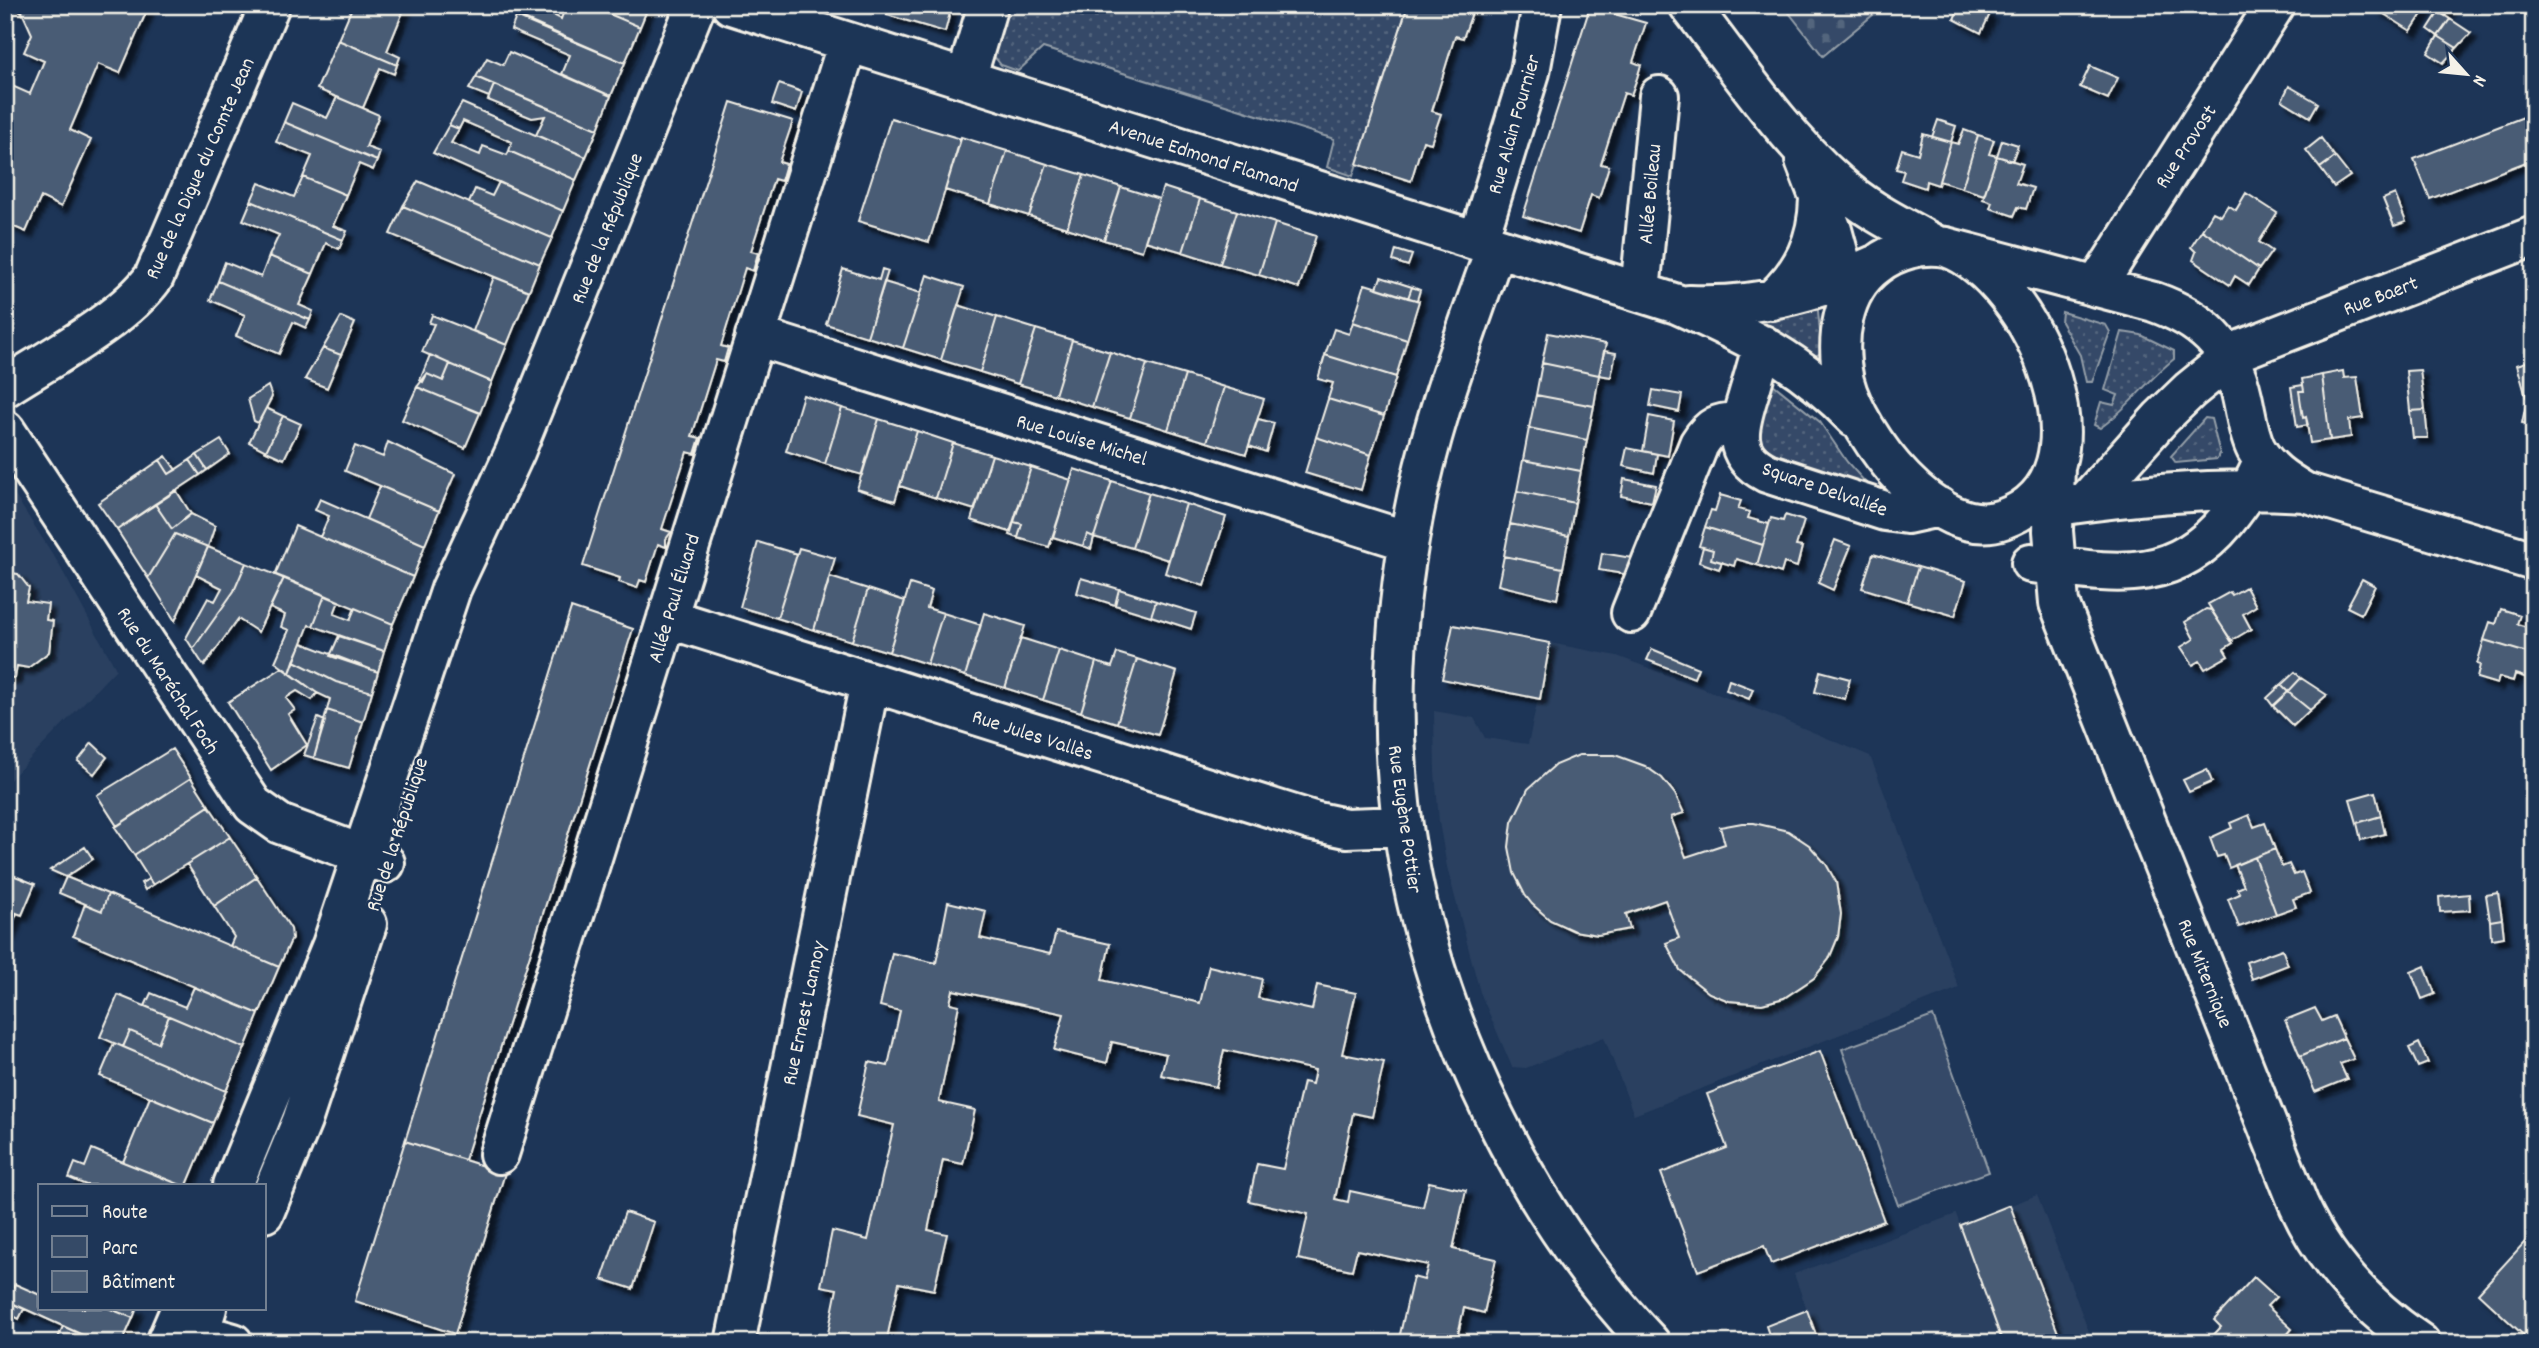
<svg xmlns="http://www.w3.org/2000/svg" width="2539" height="1348" viewBox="0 0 2539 1348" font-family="Dekko,sans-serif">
  <defs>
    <pattern id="grass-dots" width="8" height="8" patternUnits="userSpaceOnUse" patternTransform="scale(1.75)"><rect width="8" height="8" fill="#354a67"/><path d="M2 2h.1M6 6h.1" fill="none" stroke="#53657d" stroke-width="1.8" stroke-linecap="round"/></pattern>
    <pattern id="cemetery-stones" width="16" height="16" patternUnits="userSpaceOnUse" patternTransform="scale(1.75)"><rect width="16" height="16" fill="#354a67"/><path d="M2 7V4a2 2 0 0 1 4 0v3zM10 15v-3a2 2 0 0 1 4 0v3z" fill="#53657d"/></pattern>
    <filter id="shadow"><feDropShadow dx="6" dy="6" stdDeviation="2" flood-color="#0009"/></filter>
  </defs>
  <rect width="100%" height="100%" fill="#1d3557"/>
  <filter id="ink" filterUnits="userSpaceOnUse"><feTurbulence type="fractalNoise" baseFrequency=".0143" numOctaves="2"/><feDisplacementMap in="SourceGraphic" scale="14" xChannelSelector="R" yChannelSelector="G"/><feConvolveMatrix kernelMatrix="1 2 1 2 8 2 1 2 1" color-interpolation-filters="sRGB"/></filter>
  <g filter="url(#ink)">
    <!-- built -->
    <path fill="#2a4060" d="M5 480 57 561 116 669 5 785Z
      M1550 643 1617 656 1767 713 1870 756 1959 988 1634 1115 1604 1037 1526 1068 1512 1067 1480 992 1447 867 1439 822 1435 772 1434 711 1474 718 1485 738 1528 744Z
      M2037 1195 2093 1343H1819L1794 1274 1956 1214 1960 1225Z"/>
    <!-- grass -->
    <path fill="url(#grass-dots)" stroke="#949ea8" stroke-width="2" d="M1006 5H1408L1353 176 1327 167 1334 139 1043 48 1018 71 1001 65 993 55Z
      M1817 301 1822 352 1814 357 1758 324 1759 315Z
      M2062 312 2106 325 2110 332 2092 382H2086L2080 355 2061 322Z
      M2122 332 2141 335 2174 351V359C2147 380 2128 409 2100 428L2094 425 2101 402 2114 405 2118 395 2105 390Z
      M1768 380 1820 422 1847 462 1875 493 1768 461 1752 441Z
      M2205 418 2211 419 2220 454 2217 459 2176 463 2171 456Z"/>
    <!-- cemetery -->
    <path fill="url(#cemetery-stones)" stroke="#949ea8" stroke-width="2" d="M1783 5H1885L1823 56Z"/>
    <!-- green -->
    <path fill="#354a67" stroke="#949ea8" stroke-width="2" d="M1933 1016 1989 1172 1898 1205 1842 1049Z"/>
    <!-- building -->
    <path fill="#485b74" stroke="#f4f1e8" stroke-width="2" filter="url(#shadow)" d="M7 5H25L22 12Z
      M25 5H141L148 8 120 73 98 64 70 130 91 140 61 207 41 197 26 232 5 223V97L10 85 30 94 44 61 24 52 32 34 22 12Z
      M353 5H387L403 12 387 51 400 57 397 65 338 40Z
      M387 5H406L403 12Z
      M522 5H548L555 16 561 19 566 5H573L587 11 589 5 640 27 625 63 517 16Z
      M588 5H649L640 27Z
      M890 5H952L945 32 887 15Z
      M1408 5H1465V7L1473 10 1463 38 1455 36 1432 111 1441 114 1431 143 1423 141 1411 181 1357 164Z
      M1960 5H1973L1990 14 1981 33 1954 19Z
      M2378 5H2428L2411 31 2376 9Z
      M2436 5H2452L2445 16 2433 9Z
      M1590 7 1646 23 1633 62 1641 65 1637 78 1631 95 1624 93 1601 164 1609 166 1599 198 1591 195 1579 233 1523 216Z
      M2439 12 2450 19 2438 36 2428 29Z
      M516 17 625 63 611 96 562 74 570 55 511 30Z
      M2450 19 2471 33 2457 48 2438 36Z
      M2438 36 2457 48 2443 63 2428 53Z
      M338 40 397 65 394 74 380 68 363 108 317 89Z
      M509 52 611 96 598 129 476 77 487 58 503 65Z
      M2090 66 2118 78 2108 99 2080 87Z
      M476 77 494 85 489 97 469 89Z
      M779 84 802 92 796 112 772 104Z
      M494 85 598 129 586 157 536 135 545 116 532 118 488 100Z
      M2289 86 2318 103 2310 117 2282 100Z
      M337 97 379 115 366 147 380 152 377 161 284 122 292 103 327 118Z
      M731 102 793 121 779 162 786 164 781 181 774 179 751 251 758 253 753 271 745 268 721 346 728 348 724 362 716 360 692 436 700 438 695 454 687 452 662 529 671 532 666 539V547L658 544 646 582 640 580 637 588 619 582 620 578 583 566Z
      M462 103 586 157 576 180 509 151 512 142 463 121 459 129 449 125Z
      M2534 113V159L2430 199 2414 159Z
      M891 118 961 139 929 242 858 221Z
      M1938 120 1956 126 1951 142 1932 137Z
      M284 122 377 161 373 170 359 164 346 195 303 177 312 156 276 142Z
      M449 125 459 129 451 143 480 155 483 146 507 155 509 151 576 180 563 211 433 153Z
      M1964 130 1978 135 1962 188 1939 181 1951 142 1958 144Z
      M1923 134 1951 142 1938 185 1926 181 1925 188 1901 180 1904 171 1896 169 1902 149 1918 154Z
      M1978 135 1994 140 1989 154 1997 156 1984 195 1962 188Z
      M961 137 1007 151 990 204 945 190Z
      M2321 138 2335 157 2320 168 2306 150Z
      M2002 140 2018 145 2012 161 1997 156Z
      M1007 151 1047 164 1029 216 990 204Z
      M1997 156 2023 164 2016 183 2033 188 2026 209 2018 207 2014 216 1990 208 1992 202 1983 199Z
      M2335 157 2350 176 2334 187 2320 168Z
      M1047 164 1084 175 1067 228 1029 216Z
      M1084 175 1121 187 1104 240 1067 228Z
      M303 177 346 195 333 226 347 231 343 240 251 201 259 183 294 197Z
      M418 181 552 238 540 264 403 206Z
      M499 182 563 211 552 238 469 203 475 189 492 196Z
      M1121 187 1159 199 1142 251 1104 240Z
      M1163 187 1200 199 1183 252 1145 241Z
      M2246 193 2277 213 2259 242 2272 251 2259 269 2202 230 2213 212 2221 216 2228 205 2236 210Z
      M2395 194 2406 222 2394 226 2383 199Z
      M1200 199 1237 211 1220 264 1183 252Z
      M251 201 343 240 339 249 326 243 313 274 269 256 279 235 243 220Z
      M403 206 540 264 529 291 390 234Z
      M1237 211 1275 223 1259 275 1220 264Z
      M1275 223 1316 236 1299 288 1259 275Z
      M2202 230 2259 269 2249 285 2235 276 2230 285 2193 260 2196 252 2191 247Z
      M1396 250 1412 255 1408 266 1393 261Z
      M269 256 313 274 299 305 313 311 310 320 218 281 225 262 261 277Z
      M843 269 879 280 882 269 888 271 867 337 826 324Z
      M927 275 964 287 941 360 903 348Z
      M494 277 529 291 507 345 473 331Z
      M1381 277 1412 287 1408 298 1377 288Z
      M218 281 310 320 306 328 293 322 279 354 236 336 245 315 210 300Z
      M884 282 921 293 903 348 867 337Z
      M1365 284 1419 301 1407 340 1353 322Z
      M1412 287 1420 290 1417 300 1408 298Z
      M958 305 997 317 980 372 941 360Z
      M432 315 507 345 492 382 422 352 434 324 429 323Z
      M341 317 355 323 341 355 323 348Z
      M997 317 1036 329 1018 384 980 372Z
      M1353 322 1407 340 1396 377 1325 355 1334 329 1349 334Z
      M1036 329 1072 340 1055 395 1018 384Z
      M1548 333 1606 344 1599 375 1542 363Z
      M1072 340 1110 352 1092 407 1055 395Z
      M323 348 341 355 327 388 305 379Z
      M1604 351 1616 353 1611 377 1599 375Z
      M1110 352 1147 364 1130 418 1092 407Z
      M430 355 450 364 443 381 427 374 423 382 420 380Z
      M1325 355 1396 377 1384 416 1328 399 1333 383 1318 379Z
      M2532 360 2534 394 2526 397 2517 365Z
      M1542 363 1599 375 1594 406 1536 395Z
      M450 364 492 382 480 413 417 387 427 374 443 381Z
      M1147 364 1185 375 1168 430 1130 418Z
      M2420 370 2425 410 2410 411 2406 371Z
      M2343 371 2344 378 2357 377 2363 418 2349 420 2351 437 2330 440 2322 375Z
      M1185 375 1224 387 1207 442 1168 430Z
      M2322 375 2330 440 2310 443 2306 417 2303 418 2299 391H2304L2302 379Z
      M2303 385 2304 391H2299L2303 418 2306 417 2308 425 2297 427 2291 387Z
      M268 386 272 397 258 423 254 421 248 399Z
      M417 387 480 413 465 448 402 420Z
      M1224 387 1264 399 1246 454 1207 442Z
      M1653 390 1682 395 1679 412 1650 406Z
      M803 395 842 408 825 464 786 451Z
      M1536 395 1594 406 1587 440 1529 428Z
      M1328 399 1384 416 1371 455 1316 437Z
      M2534 399V425L2522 423 2527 400Z
      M266 408 283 416 266 451 249 442Z
      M842 408 879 419 862 475 825 464Z
      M2425 410 2428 438H2413L2410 411Z
      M283 416 301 424 284 459 266 451Z
      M1649 416 1674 421 1668 456 1643 451Z
      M879 419 917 431 895 501 857 489Z
      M1258 419 1274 423 1266 452 1249 446Z
      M1529 428 1587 440 1581 471 1523 460Z
      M917 431 953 443 936 498 900 486Z
      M1316 437 1371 455 1361 490 1305 473Z
      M221 440 230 454 207 470 197 455Z
      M388 442 455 474 439 511 345 471 355 446 383 457Z
      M953 443 992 455 975 510 936 498Z
      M1627 448 1657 454 1654 473 1623 466Z
      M197 455 207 470 200 475 190 460Z
      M992 455 1031 467 1010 532 971 520Z
      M166 456 176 470 169 474 160 460Z
      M160 460 169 474 190 460 200 475 117 530 98 503Z
      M1523 460 1581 471 1575 503 1517 491Z
      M1031 467 1071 480 1049 547 1018 538 1022 524 1014 522Z
      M1074 469 1112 481 1094 537 1087 534 1083 546 1053 537Z
      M1624 479 1656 485 1652 502 1621 496Z
      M1112 481 1149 493 1132 548 1094 537Z
      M380 486 439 511 425 545 366 519Z
      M176 490 191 514 172 529 155 504Z
      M1517 491 1575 503 1569 536 1510 524Z
      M1149 493 1186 504 1168 560 1132 548Z
      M1720 495 1741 501 1738 509 1750 512 1748 518 1769 524 1763 545 1705 527 1711 510 1715 511Z
      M320 499 425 545 413 577 320 537 329 516 315 510Z
      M155 504 172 529 191 514 215 526 208 547 175 534 148 578 117 530Z
      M1186 504 1226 517 1204 586 1165 573Z
      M1785 515 1804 521 1796 546 1802 547 1797 567 1784 563 1781 573 1757 565 1771 518 1783 521Z
      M1014 522 1022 524 1018 538 1010 535Z
      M1510 524 1569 536 1563 568 1504 556Z
      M295 526 413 577 393 624 275 575Z
      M1705 527 1763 545 1757 565 1736 559 1734 566 1711 559 1713 550 1699 546Z
      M175 534 208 547 175 621 148 578Z
      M1087 534 1094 537 1091 549 1083 546Z
      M1835 540 1851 546 1833 590 1818 583Z
      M758 542 797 554 777 618 740 607Z
      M208 547 246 563 234 591 193 649 186 638 208 598 215 601 222 588 196 575Z
      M1703 547 1713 550 1711 559 1722 562 1719 569 1699 562Z
      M799 548 835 558 814 630 777 618Z
      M1602 553 1632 558 1629 575 1599 570Z
      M1873 554 1918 567 1907 602 1862 588Z
      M1504 556 1563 568 1557 599 1498 585Z
      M246 563 284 578 258 632 238 619 204 666 193 649 234 591Z
      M1918 567 1966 581 1955 616 1907 602Z
      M5 572 18 574 29 588 26 601 48 604 46 620 53 621 49 652 28 668 17 666 15 678 5 677Z
      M830 577 868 589 852 641 814 630Z
      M284 578 325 595 313 626 309 625 290 673 275 662 289 630 281 627 285 615 270 608Z
      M1081 578 1119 589 1115 605 1077 593Z
      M2362 579 2375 586 2361 614 2347 607Z
      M910 584 932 591 927 608 943 613 927 664 889 652Z
      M2246 587 2256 606 2243 614 2251 629 2231 641 2208 604 2230 592 2232 595Z
      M868 589 905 601 889 652 852 641Z
      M1119 589 1156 601 1151 616 1115 605Z
      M325 595 339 601 334 614 350 620 355 608 393 624 384 651 313 626Z
      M1156 601 1196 613 1191 629 1151 616Z
      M571 608 633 629 465 1160 405 1141Z
      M2206 609 2211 610 2233 643 2224 649 2228 656 2205 669 2200 661 2193 665 2181 647 2194 639 2185 622Z
      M2501 609 2520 615 2517 624 2530 628 2529 632 2534 634V655L2484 640 2490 622 2496 624Z
      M943 613 981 625 965 676 927 664Z
      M984 613 1025 626 1005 688 965 676Z
      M1453 625 1550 643 1540 699 1442 679Z
      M339 636 384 651 378 672 330 656Z
      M1021 638 1059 650 1043 700 1005 688Z
      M2484 640 2534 655V680L2515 674 2513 681 2499 677 2497 684 2477 678 2480 665 2477 664Z
      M302 643 378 672 372 692 336 682 294 661Z
      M1652 649 1698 668 1694 678 1647 660Z
      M1059 650 1096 662 1081 712 1043 700Z
      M1117 653 1137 659 1117 723 1081 712 1096 662 1112 667Z
      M1137 659 1177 672 1158 735 1117 723Z
      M294 661 336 682 372 692 363 722 327 710 330 699 317 693 290 673Z
      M282 668 317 693 312 700 297 691 286 698 295 710 288 714 307 745 271 770 228 702Z
      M1820 671 1850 679 1845 699 1815 692Z
      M2295 672 2301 678 2288 692 2281 685Z
      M2301 678 2327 695 2310 710 2288 692Z
      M1729 680 1753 689 1749 699 1726 690Z
      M2281 685 2288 692 2273 706 2267 698Z
      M2288 692 2310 710 2293 726 2273 706Z
      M327 710 363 722 349 768 314 758Z
      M318 718 325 721 314 758 304 755Z
      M92 743 107 757 94 774 78 761Z
      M172 749 191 778 117 826 97 795Z
      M1579 755H1615L1645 766 1662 778 1675 794 1684 813 1671 817 1686 857 1725 844 1720 827 1742 823H1754L1788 831 1809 845 1826 864 1836 882 1841 914 1838 937 1829 959 1814 978 1784 998 1762 1004 1729 1001 1709 993 1680 970 1666 943 1679 938 1665 900 1626 914 1630 929 1598 935 1574 931 1550 920 1532 904 1525 895 1514 873 1509 847 1512 822 1528 789 1555 765Z
      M2207 769 2212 782 2189 792 2183 780Z
      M191 778 209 806 134 855 115 827Z
      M2375 792 2381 816 2357 823 2350 799Z
      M209 806 230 837 153 885 134 855Z
      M2249 815 2254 827 2265 823 2275 849 2229 868 2224 855 2217 857 2210 838 2232 828 2230 823Z
      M2381 816 2385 834 2361 840 2357 823Z
      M230 837 257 877 214 906 187 864Z
      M85 847 93 859 66 877 50 870Z
      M2275 849 2282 867 2289 864 2294 875 2302 872 2310 893 2293 899 2296 907 2276 914 2255 857Z
      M2255 857 2276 914 2239 927 2228 899 2240 894 2237 889 2244 886 2235 865Z
      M5 872 35 884 22 915 5 909Z
      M66 877 108 894 102 911 59 893Z
      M257 877 291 929 292 938 279 967 230 946 234 937 214 906Z
      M149 879 153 885 145 890 141 883Z
      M2498 893 2502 919 2490 921 2486 895Z
      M108 894 279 967 259 1014 73 936 85 904 102 911Z
      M2469 894 2470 910 2440 912 2439 897Z
      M948 902 986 911 980 938 1050 954 1056 932 1110 944 1102 980 1200 1003 1209 966 1262 979 1258 998 1312 1010 1317 985 1356 993 1342 1054 1384 1062 1372 1117 1353 1113 1335 1199 1348 1202 1350 1191 1423 1207 1429 1182 1466 1190 1453 1249 1496 1259 1484 1313 1464 1308 1456 1343H1398L1413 1277 1424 1280 1428 1265 1357 1250 1352 1270 1298 1259 1308 1214 1249 1201 1257 1164 1283 1169 1303 1082 1312 1084 1315 1070 1224 1050 1216 1087 1161 1075 1166 1054 1112 1042 1107 1063 1054 1050 1064 1014 953 990 950 1003 959 1005 939 1102 975 1110 963 1164 943 1160 928 1230 947 1234 934 1290 899 1283 886 1343H826L837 1289 821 1286 832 1231 868 1240 894 1125 857 1116 869 1062 888 1066 900 1011 880 1006 892 953 936 963Z
      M5 909 17 913 8 935 5 934Z
      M2502 919 2504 937 2491 939 2490 921Z
      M2282 949 2288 965 2252 979 2246 962Z
      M2425 966 2435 994 2422 999 2411 972Z
      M194 987 259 1014 245 1048 145 1006 151 993 185 1007Z
      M118 995 169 1016 158 1043 130 1031 123 1047 100 1037Z
      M2315 1008 2322 1021 2334 1016 2344 1038 2300 1056 2285 1020Z
      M169 1016 245 1048 226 1091 123 1047 130 1031 158 1043Z
      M2344 1038 2354 1059 2340 1064 2347 1079 2315 1092 2300 1056Z
      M114 1043 226 1091 213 1123 100 1076Z
      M2419 1043 2428 1063 2418 1067 2409 1048Z
      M1820 1051 1884 1221 1771 1264 1764 1246 1698 1271 1661 1173 1727 1148 1707 1094Z
      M150 1097 213 1123 187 1185H181L123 1162Z
      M405 1141 505 1173 455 1334 355 1301Z
      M92 1149 123 1162 181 1185H86L69 1178 75 1163 85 1167Z
      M2010 1205 2036 1276 2062 1343H2003L1960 1225Z
      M625 1212 654 1222 633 1289 602 1279Z
      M2534 1232V1343H2532L2478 1293Z
      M2254 1277 2276 1297 2267 1306 2292 1329 2280 1343H2206L2221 1327 2214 1320Z
      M15 1284 40 1295V1308H108L133 1318 122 1343H100L5 1300 6 1285 13 1288Z
      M5 1300 24 1309 19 1319 5 1312Z
      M108 1308H137L133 1318Z
      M1807 1310 1819 1343H1772L1766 1326Z
      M63 1326 100 1343H56Z"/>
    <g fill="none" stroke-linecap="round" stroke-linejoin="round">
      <defs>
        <path id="minor" d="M731 5 1677 304C1748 336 1800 360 1855 418
          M1689 5C1736 65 1780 132 1837 183 1866 210 1902 227 1937 246
          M966 79 988 5
          M1805 160 1832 230 1850 296
          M1478 241 1530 72 1542 5
          M1496 247C1462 343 1425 439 1409 540 1391 645 1389 753 1408 858 1439 1031 1528 1215 1650 1343
          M1946 247C2032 276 2121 477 2003 519 1937 543 1858 435 1844 381 1835 341 1841 291 1876 265 1895 250 1921 243 1946 247L2154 302C2202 319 2231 345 2242 396 2246 413 2248 433 2256 449 2267 469 2284 480 2304 492L2534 561
          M2096 287 2275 5
          M1640 292 1659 96
          M1772 300C1803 272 1818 241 1819 199
          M1689 305C1755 308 1815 293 1875 265
          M755 336 1408 541
          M1763 345C1758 361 1754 377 1749 393 1739 426 1729 454 1767 473L1885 511 1907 514 1939 507
          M5 387C50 358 124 319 154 277L270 5
          M5 430 253 805 280 824 385 863
          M2055 466 2053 531 2059 603 2299 1205C2325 1262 2368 1308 2420 1343
          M2086 502 2161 418 2190 390 2238 351 2534 236
          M2072 504C2150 493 2226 487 2304 492
          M2031 563C2107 572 2170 589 2226 521 2238 506 2251 489 2259 471
          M1631 613 1699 444C1710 426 1720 421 1740 423
          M667 618 1313 821 1346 828 1403 826
          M499 1154 848 42
          M233 1185 332 945 451 589 515 452 696 5
          M264 1213 302 1121 367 924
          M219 1339 233 1343
          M166 1343 181 1308
          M196 1343 207 1308
          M735 1343 870 682"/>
      </defs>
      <!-- minor casing -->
      <use href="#minor" stroke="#f4f1e8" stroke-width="44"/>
      <!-- minor -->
      <use href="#minor" stroke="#1d3557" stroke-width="38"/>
    </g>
  </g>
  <g text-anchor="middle" stroke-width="5" stroke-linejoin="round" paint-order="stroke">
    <!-- street labels -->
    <g font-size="21" fill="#f4f1e8" stroke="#1d3557">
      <text transform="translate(1513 124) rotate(-74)" y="7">Rue Alain Fournier</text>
      <text transform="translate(2185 146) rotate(-57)" y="7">Rue Provost</text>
      <text transform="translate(1204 155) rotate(18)" y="7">Avenue Edmond Flamand</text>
      <text transform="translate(199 168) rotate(-66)" y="7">Rue de la Digue du Comte Jean</text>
      <text transform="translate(1649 194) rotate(-85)" y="7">Allée Boileau</text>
      <text transform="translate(606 228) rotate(-68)" y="7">Rue de la République</text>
      <text transform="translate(2380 295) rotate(-21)" y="7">Rue Baert</text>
      <text transform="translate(1082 439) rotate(17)" y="7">Rue Louise Michel</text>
      <text transform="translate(1825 488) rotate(19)" y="7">Square Delvallée</text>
      <text transform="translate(673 598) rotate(-73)" y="7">Allée Paul Éluard</text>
      <text transform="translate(169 680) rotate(57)" y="7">Rue du Maréchal Foch</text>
      <text transform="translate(1033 734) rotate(18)" y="7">Rue Jules Vallès</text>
      <text transform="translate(1406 819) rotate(82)" y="7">Rue Eugène Pottier</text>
      <text transform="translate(396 834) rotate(-72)" y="7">Rue de la République</text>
      <text transform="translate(2206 973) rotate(68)" y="7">Rue Miternique</text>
      <text transform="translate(803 1013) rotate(-78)" y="7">Rue Ernest Lannoy</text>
    </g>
  </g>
  <!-- margin -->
  <rect width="2539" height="1348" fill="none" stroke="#1d3557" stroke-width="28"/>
  <rect x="14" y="14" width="2511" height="1320" fill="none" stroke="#f4f1e8" stroke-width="2.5" filter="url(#ink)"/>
  <!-- legend -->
  <rect x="38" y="1184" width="228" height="126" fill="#1d3557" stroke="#738091" stroke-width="2"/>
  <rect x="52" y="1206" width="35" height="10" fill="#1d3557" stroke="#738091" stroke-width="2"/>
  <text x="102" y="1218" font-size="21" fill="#f4f1e8">Route</text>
  <rect x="52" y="1236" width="35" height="21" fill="#354a67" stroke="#738091" stroke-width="2"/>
  <text x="102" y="1254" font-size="21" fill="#f4f1e8">Parc</text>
  <rect x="52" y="1271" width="35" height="21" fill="#485b74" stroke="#738091" stroke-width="2"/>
  <text x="102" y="1288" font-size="21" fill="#f4f1e8">Bâtiment</text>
  <!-- north arrow -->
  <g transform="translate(2466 74) rotate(117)" stroke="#1d3557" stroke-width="5" paint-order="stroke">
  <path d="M0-5L12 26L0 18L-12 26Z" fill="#f4f1e8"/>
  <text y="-10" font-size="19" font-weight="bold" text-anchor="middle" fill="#f4f1e8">N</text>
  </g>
</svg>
